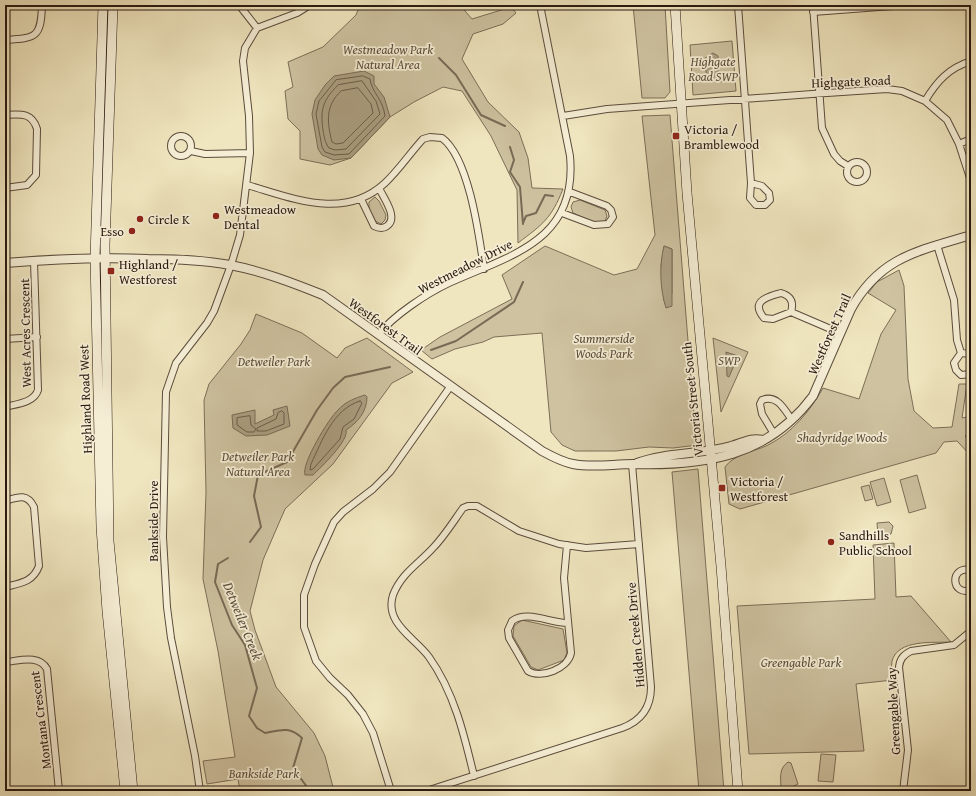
<svg xmlns="http://www.w3.org/2000/svg" width="976" height="796" viewBox="0 0 976 796" font-family="'Gentium Book Plus',serif">
  <rect width="100%" height="100%" fill="#efe5be"/>
  <filter id="stains"><feTurbulence type="fractalNoise" baseFrequency=".005" numOctaves="4"/><feColorMatrix values="0 0 0 0 .2 0 0 0 0 .09 0 0 0 0 .02 0 0 0 .5 -.17"/></filter>
  <radialGradient id="worn" r=".72"><stop offset=".6" stop-color="#630" stop-opacity="0"/><stop offset="1" stop-color="#630" stop-opacity=".3"/></radialGradient>
  <!-- green -->
  <path fill="#cec2a0" stroke="#7c6e58" fill-rule="evenodd" d="M360 5H463L465 11 472 19 511 7 516 13 503 24 473 34 462 59 488 102 519 132 528 158 532 188 563 189C551 219 543 224 518 243L517 190 491 136 462 91 443 87 414 102 390 117 351 158 330 165 300 159V131L288 119 285 91 293 87 288 62 323 47 356 15Z
    M633 5H665L670 92 665 98H642Z
    M732 41 736 91 693 95 690 45Z
    M670 115 696 441 698 445 673 448 649 447 616 451H575L562 445 551 432 542 333 494 337 483 342 455 349 432 359 421 350 440 337 512 299 502 275 545 246 614 275 637 269 655 235 642 116ZM664 246 672 249V294L664 301 661 266Z
    M375 197 379 201 386 215 385 220 381 224 375 221 369 208V202Z
    M580 200 605 210 607 216 605 221 598 224 573 213 571 207 573 202Z
    M899 270 904 286 908 379 914 411 933 428 952 427 959 384H967L962 418 971 416V434L965 436 971 443V456L957 441 944 442 936 453 740 509 729 504 725 467C734 454 754 452 768 445 792 433 810 411 823 388L859 399 881 334 896 310 868 293 877 282Z
    M256 314 302 333 337 358 345 348 367 338 413 372 392 383 333 464 285 509 263 560 250 611 255 630 276 687 314 733 325 756 334 791H240L238 779 207 784 203 761 235 757 218 651 203 579 206 492 204 400 209 384 241 344 250 330Z
    M713 338 748 352 721 412Z
    M698 469 724 791H699L672 472Z
    M917 475 926 508 909 513 900 480Z
    M884 478 891 502 877 506 870 482Z
    M869 485 873 499 865 501 861 487Z
    M889 522 893 526 891 534 878 535 877 523Z
    M894 543 896 597 911 596 951 642C933 643 898 639 892 661 891 667 892 674 893 680L856 684 864 751 749 754 737 606 875 599 873 545Z
    M522 620 563 629 567 653 564 660 538 670 531 667 513 636 514 626Z
    M821 754 836 755 833 782 818 781Z
    M788 762 791 763 798 784 792 787 789 791 781 789C781 779 778 769 788 762Z"/>
  <!-- water -->
  <path fill="#aca083" stroke="#786a55" d="M713 53 718 56V73L723 82C704 79 706 75 705 58Z
    M364 71 374 76V84L384 97 390 117 351 158 334 160 322 155 318 149 312 114 315 100 325 85 334 76Z
    M664 246 672 249V306L666 308C660 290 659 265 664 246Z
    M726 352 738 356 729 377 727 376Z
    M365 395 367 397C367 412 357 423 346 430 349 441 321 467 313 475H305C301 464 329 418 338 410 345 402 355 398 365 395Z
    M287 406 290 426 267 435 246 436 233 428 232 415 255 410V424L274 415 273 410Z"/>
  <g fill="none" stroke-linecap="round" stroke-linejoin="round">
    <!-- shore -->
    <path stroke="#6b5c4a" stroke-width="1" d="M363 76 370 79C372 93 383 99 385 116L349 154 334 155 325 152 322 147 316 114 319 101 336 80Z
      M362 81 376 101 380 114 346 149 335 150 329 148C325 143 324 136 323 130 320 109 323 100 338 85Z
      M358 88 371 104 373 113 343 143 336 144 332 142C327 122 325 106 341 91Z
      M360 401 362 403 354 419 343 427 340 439 313 469 310 470 311 464C322 441 333 409 360 401Z
      M282 411 284 413V424L266 431H257V428L276 419 278 413Z
      M250 416 251 425 256 429 254 432H247L237 425V418Z"/>
    <!-- stream -->
    <path stroke="#786a55" stroke-width="2" d="M439 58 456 75 481 115 505 126
      M510 147 514 160 510 172 520 187 523 224
      M523 223 526 216 536 213 545 195 553 196
      M431 350 456 341 514 302 523 282
      M250 542 261 527 254 496 258 475 287 462 317 410 333 388 345 377 390 367
      M228 558 218 564 215 582 232 625 245 645 257 688 249 716 257 728 265 733C281 730 289 726 302 738L293 768 310 791"/>
    <defs>
      <path id="minor" d="M239 5 257 28
        M738 5 751 183 750 198 756 205H765L770 200 769 193 762 186 751 183
        M813 5 822 128 834 154 840 161 848 166
        M813 12 906 5
        M5 40C36 38 41 38 42 5
        M925 101C937 81 949 68 971 61
        M5 115C20 114 32 112 37 129L36 175 27 185 5 188
        M563 116 607 109 812 94 887 89 902 91 925 101 947 120 959 144 971 181
        M171 146a10 10 0 1 1 20 0a10 10 0 1 1-20 0Z
        M959 144 971 139
        M191 151 205 154 250 153
        M847 172a10 10 0 1 1 20 0a10 10 0 1 1-20 0Z
        M247 185C293 198 344 221 385 183 399 170 410 153 423 139L430 137 442 138C469 158 479 235 484 269
        M361 199 374 226C378 228 383 229 387 226 399 218 383 197 379 188
        M562 213 594 225 608 224 613 217 611 210 607 206 570 192
        M937 245 954 300 957 340 961 353
        M781 293C791 296 794 302 791 312L773 319 764 318C750 301 767 297 781 293Z
        M791 312 840 333
        M378 335C394 315 426 294 449 283 511 255 578 241 570 156L540 5
        M5 339 37 337
        M971 354 961 353 954 363 956 370 961 375 971 374
        M5 407C16 404 34 403 38 390L34 261
        M774 434 762 414 760 404 762 400C777 394 784 409 792 420
        M5 501C18 497 27 493 34 507L39 566C33 582 21 583 5 587
        M567 545 564 578 571 653C568 669 541 679 528 671L509 638 508 630 512 621C527 610 550 623 568 623
        M971 570C949 565 951 597 971 590
        M5 662C19 661 39 654 47 669L59 791
        M474 776C464 734 454 692 429 657 415 638 384 623 393 595 401 574 417 565 432 549 444 537 453 522 463 508L468 506H477L519 531 559 544 586 548 639 544
        M200 791 195 756 171 638 167 607 163 537 166 392 176 363 207 323 214 311 231 265 240 235 250 153 249 116 243 61 245 48 257 28 297 13 310 5
        M391 791 373 733 363 714 348 695 330 678 316 661 304 627V595L315 564 334 522 343 512 373 489 390 472 450 387
        M426 791 622 728C641 721 651 707 651 687L632 464
        M903 791 908 750 899 667C900 659 903 655 911 651L954 645 971 631"/>
      <path id="tertiary" d="M5 263C53 259 100 257 148 259 176 259 203 260 230 265 262 271 293 283 323 295L542 451C551 456 562 462 573 464 593 468 613 464 633 464 704 466 768 457 813 396L851 309C880 257 918 251 971 235
        M637 463C667 452 700 455 731 446 743 443 750 437 763 440"/>
      <path id="secondary" d="M103 5 95 258 101 527 107 611 125 791
        M113 5 105 245 109 541 133 791
        M675 5 687 193 721 566 738 791"/>
    </defs>
    <!-- minor casing -->
    <use href="#minor" stroke="#5b4c3c" stroke-width="8"/>
    <!-- tertiary casing -->
    <use href="#tertiary" stroke="#5b4c3c" stroke-width="10"/>
    <!-- secondary casing -->
    <use href="#secondary" stroke="#2a1910" stroke-width="10"/>
    <!-- minor -->
    <use href="#minor" stroke="#f5eed5" stroke-width="6"/>
    <!-- tertiary -->
    <use href="#tertiary" stroke="#f5eed5" stroke-width="8"/>
    <!-- secondary -->
    <use href="#secondary" stroke="#f5eed5" stroke-width="9"/>
  </g>
  <!-- markers -->
  <g fill="#8f2418" stroke="#f5eed5" stroke-width="1.5">
    <rect x="672" y="132" width="8" height="8" rx="2"/>
    <circle cx="216" cy="216" r="4"/>
    <circle cx="140" cy="219" r="4"/>
    <circle cx="132" cy="231" r="4"/>
    <rect x="107" y="267" width="8" height="8" rx="2"/>
    <rect x="718" y="484" width="8" height="8" rx="2"/>
    <circle cx="831" cy="542" r="4"/>
  </g>
  <g text-anchor="middle" stroke-width="3.5" stroke-linejoin="round" paint-order="stroke">
    <!-- park labels -->
    <g font-size="13" font-style="italic" fill="#5b4c3b" stroke="#f5eed5">
      <text x="388" y="54">Westmeadow Park<tspan x="388" dy="15">Natural Area</tspan></text>
      <text x="713" y="66">Highgate<tspan x="713" dy="15">Road SWP</tspan></text>
      <text x="604" y="343">Summerside<tspan x="604" dy="15">Woods Park</tspan></text>
      <text x="729" y="365">SWP</text>
      <text x="274" y="366">Detweiler Park</text>
      <text x="842" y="442">Shadyridge Woods</text>
      <text x="258" y="461">Detweiler Park<tspan x="258" dy="15">Natural Area</tspan></text>
      <text x="801" y="667">Greengable Park</text>
      <text x="264" y="778">Bankside Park</text>
    </g>
    <!-- street labels -->
    <g font-size="13" fill="#2a1910" stroke="#f5eed5">
      <text transform="translate(851 81) rotate(-2)" y="5">Highgate Road</text>
      <text transform="translate(465 266) rotate(-27)" y="5">Westmeadow Drive</text>
      <text transform="translate(386 326) rotate(36)" y="5">Westforest Trail</text>
      <text transform="translate(25 333) rotate(-91)" y="5">West Acres Crescent</text>
      <text transform="translate(829 334) rotate(-66)" y="5">Westforest Trail</text>
      <text transform="translate(85 399) rotate(-92)" y="5">Highland Road West</text>
      <text transform="translate(692 399) rotate(-96)" y="5">Victoria Street South</text>
      <text transform="translate(153 521) rotate(-90)" y="5">Bankside Drive</text>
      <text transform="translate(635 635) rotate(-95)" y="5">Hidden Creek Drive</text>
      <text transform="translate(893 711) rotate(-93)" y="5">Greengable Way</text>
      <text transform="translate(40 720) rotate(-97)" y="5">Montana Crescent</text>
    </g>
    <!-- poi labels -->
    <g font-size="13" fill="#2a1910" stroke="#f5eed5" text-anchor="start">
      <text x="684" y="134">Victoria /<tspan x="684" dy="15">Bramblewood</tspan></text>
      <text x="224" y="214">Westmeadow<tspan x="224" dy="15">Dental</tspan></text>
      <text x="148" y="224">Circle K</text>
      <text x="124" y="236" text-anchor="end">Esso</text>
      <text x="119" y="269">Highland /<tspan x="119" dy="15">Westforest</tspan></text>
      <text x="730" y="486">Victoria /<tspan x="730" dy="15">Westforest</tspan></text>
      <text x="839" y="540">Sandhills<tspan x="839" dy="15">Public School</tspan></text>
    </g>
    <!-- water labels -->
    <g font-size="14" font-style="italic" fill="#5e4f3e" stroke="#f5eed5">
      <text transform="translate(243 621) rotate(68)" y="5">Detweiler Creek</text>
    </g>
  </g>
  <!-- margin -->
  <rect width="976" height="796" fill="none" stroke="#efe5be" stroke-width="20"/>
  <rect x="6" y="6" width="964" height="784" fill="none" stroke="#2a1910" stroke-width="2"/>
  <rect x="10" y="10" width="956" height="776" fill="none" stroke="#2a1910"/>
  <rect width="100%" height="100%" filter="url(#stains)"/>
  <rect width="100%" height="100%" fill="url(#worn)"/>
</svg>
